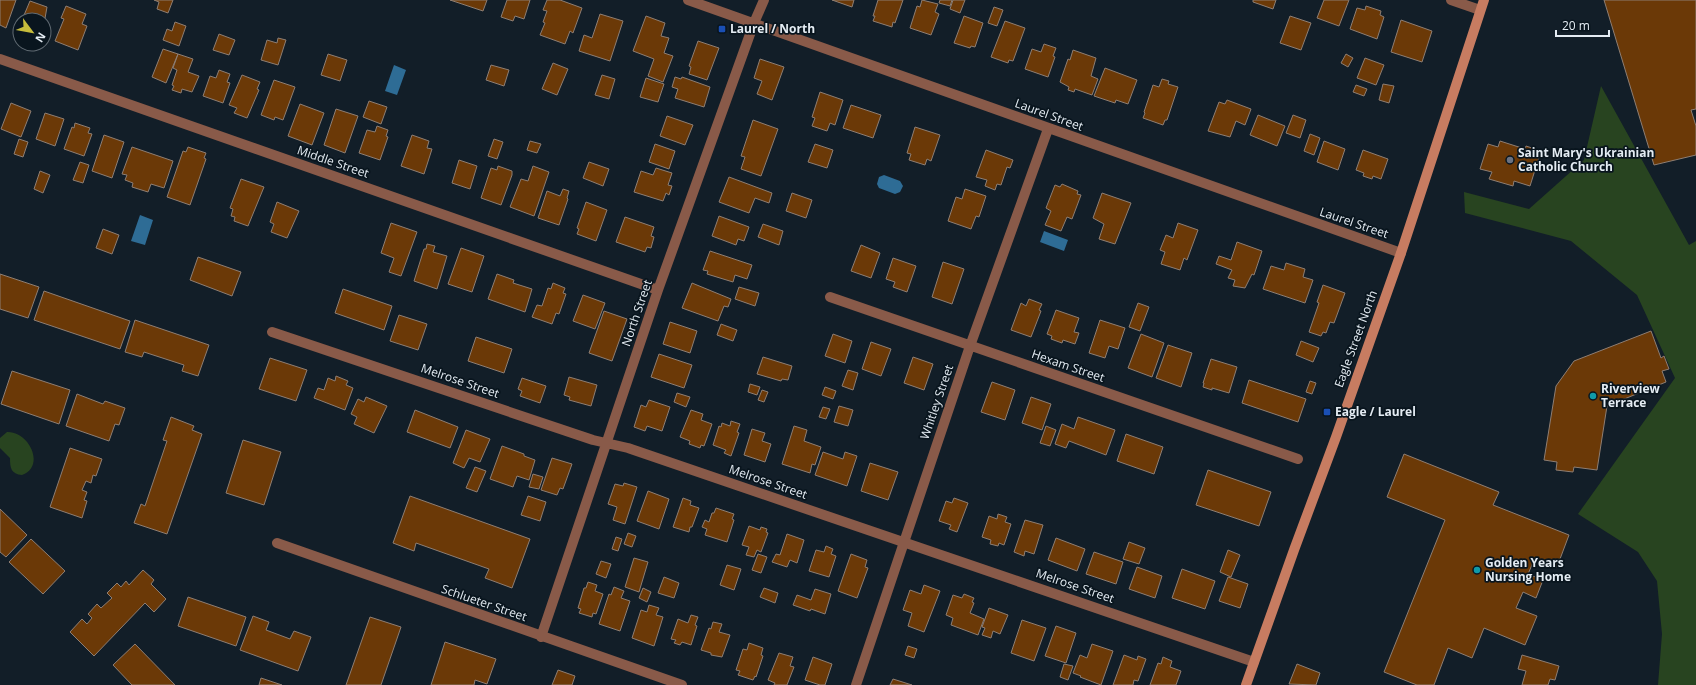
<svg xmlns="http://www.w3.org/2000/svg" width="1696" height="685" viewBox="0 0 1696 685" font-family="'Open Sans',sans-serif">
  <rect width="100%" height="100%" fill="#121e28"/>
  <!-- green -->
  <path fill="#284420" d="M1601 86 1689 245 1696 241V685H1658L1662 634 1657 581 1638 552 1578 514 1675 378 1637 295 1571 241 1465 213 1464 192 1529 209 1584 160Z
    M7 432C29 431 46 466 22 475 11 474 10 468 10 458L0 448V438Z"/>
  <!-- water -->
  <path fill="#2e6c95" d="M394 65 406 70 397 95 385 91Z
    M884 175 900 181 903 186 900 192 895 194 879 188 877 184 879 177Z
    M140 215 153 220 145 245 131 241Z
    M1044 231 1068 240 1064 251 1040 242Z"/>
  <!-- building -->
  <path fill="#6b3907" stroke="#8e7e73" d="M0 0H16L6 28 0 25Z
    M154 0H173L168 13 157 9 159 2Z
    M450 0H487L483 11Z
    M507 0H530L524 19 515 16 513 21 501 17Z
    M547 0H560L582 8 573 33 570 31 565 44 540 35 545 23 543 22 547 11 543 10Z
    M832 0H854L852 7Z
    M878 0H903L895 23 893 22 892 27 873 21 875 16H873Z
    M922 0 938 4 935 12 939 14 931 35 910 28 917 6 920 7Z
    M940 0H952L950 6 939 3Z
    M953 0H965L960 13 950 9Z
    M1253 0H1276L1273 9 1253 2Z
    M1324 0H1349L1339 26 1317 18Z
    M1604 0H1696V109L1691 110 1696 126V155L1654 165Z
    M30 1 47 7 44 24V20H22Z
    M66 6 86 14 82 24 87 26 78 50 55 41 64 19 61 18Z
    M1366 6 1381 11 1380 15 1384 17 1377 39 1350 29 1357 8 1365 10Z
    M994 7 1003 10 997 26 988 23Z
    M600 14 623 21 610 61 579 51 584 35 592 38Z
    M646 16 665 23 661 36 669 38 664 53 673 56 663 82 648 76 654 59 633 51Z
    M964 16 983 23 975 47 971 46 970 48 954 43Z
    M1290 16 1311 23 1301 50 1280 43Z
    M1401 20 1432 31 1422 62 1391 52Z
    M1005 21 1025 28 1013 61 1009 60 1008 63 991 57Z
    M175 22 186 26 179 46 163 40 167 29 172 31Z
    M219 34 235 40 229 55 213 50Z
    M278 38 286 40 278 65 261 60 267 40 277 43Z
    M698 41 719 48 707 80 689 74 691 67 689 66Z
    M1044 44 1056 48 1053 56 1055 57 1048 77 1025 69 1032 49 1041 52Z
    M163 49 178 54 166 83 152 77Z
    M1073 50 1096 58 1091 76 1098 79 1092 95 1075 89 1074 92 1068 90 1069 87 1060 82 1068 59 1070 60Z
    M178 54 193 59 188 72 199 76 192 92 182 89 181 93 172 90 174 86 172 85 177 70 173 68Z
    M328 54 347 60 340 81 321 75Z
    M1346 54 1353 58 1348 67 1341 63Z
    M1365 58 1384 65 1376 85 1357 78Z
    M760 59 784 67 772 100 757 94 762 81 754 78Z
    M553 63 568 69 557 95 542 89Z
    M491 65 509 70 504 86 486 80Z
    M1105 68 1137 80 1128 104 1116 100 1115 103 1094 96Z
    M219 70 230 74 227 82 230 83 223 103 203 96 210 76 216 78Z
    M242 75 260 82 257 89 259 90 247 118 234 113 237 108 229 105Z
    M602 75 615 79 609 99 595 95Z
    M675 77 681 79 682 77 710 87 704 107 675 98 678 89 672 87Z
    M646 78 664 84 658 102 640 97Z
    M1162 79 1169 81 1168 84 1178 87 1167 120H1165L1163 125 1143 118 1145 113 1144 112 1153 85 1159 87Z
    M274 80 295 87 283 120 275 117 274 120 261 115Z
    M1383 84 1394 86 1389 103 1379 100Z
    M1356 85 1367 89 1364 96 1353 92Z
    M820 92 843 100 835 125 830 123 827 131 812 126 815 118 812 117Z
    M1227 100 1251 109 1245 125 1236 121 1230 137 1208 131 1219 102 1225 104Z
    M369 101 387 107 381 124 363 117Z
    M11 103 31 111 21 137 1 129Z
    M300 104 324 113 312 145 288 136Z
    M851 105 881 115 873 138 843 128Z
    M336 109 358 116 345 153 324 145Z
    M45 113 64 119 55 146 36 139Z
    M1258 115 1285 126 1277 146 1250 135Z
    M1293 115 1306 120 1300 138 1286 133Z
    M667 116 693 125 685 145 660 136Z
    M753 120 778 129 761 176 741 169 745 157 741 156Z
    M75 123 90 128 88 133 92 134 84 156 64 149 72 127 74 128Z
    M377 126 388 130 386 136 388 137 380 160 359 153 367 130 375 132Z
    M915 127 940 135 931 161 927 159 925 165 909 160 911 154 907 153Z
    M1310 134 1320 138 1314 155 1304 151Z
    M104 135 124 142 112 178 92 171Z
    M412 135 429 141 427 148 432 149 424 174 401 166Z
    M19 139 28 142 23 157 14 154Z
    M494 139 503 142 497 159 488 156Z
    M530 141 541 144 537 153 527 150Z
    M1324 141 1345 149 1338 170 1317 162Z
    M1500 141 1525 149 1526 146 1541 151 1530 186 1514 181 1513 186 1489 179 1492 172 1480 169 1488 144 1498 147Z
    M655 144 675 151 669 169 649 162Z
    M815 144 833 150 827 168 808 162Z
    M132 147 173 161 164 188 151 184 148 192 132 187 133 183 125 180 127 175 122 174Z
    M188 147 206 153 204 158 206 159 190 205 167 197 183 151 186 152Z
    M986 150 1013 160 1010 168 1007 167 1001 185 997 184 995 190 985 186 987 180 976 177Z
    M1363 150 1388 159 1381 179 1373 176 1372 179 1363 176 1364 173 1356 170Z
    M459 160 477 166 470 189 452 183Z
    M80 162 89 165 83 183 73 180Z
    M589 162 609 169 603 186 583 178Z
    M498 166 512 171V175L501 205 481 198 491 168 497 170Z
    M533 166 549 172 534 216 510 207 521 179 528 181Z
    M656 168 672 173 668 185 672 186 669 195 666 193 663 201 634 192 641 171 653 175Z
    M40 171 50 175 43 193 34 189Z
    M729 177 772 193 769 203 755 198 749 213 719 202Z
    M241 179 264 187 248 226 234 221 235 217 231 216 233 209 230 208Z
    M1062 184 1078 191 1077 194 1081 195 1072 219 1067 217 1061 231 1045 225 1051 211 1046 208 1055 185 1060 187Z
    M563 189 569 191 567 198 568 199 559 225 538 218 547 191 560 196Z
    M965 189 986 196 979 217 976 216 971 229 948 221 956 197 962 199Z
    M792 193 812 200 806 218 786 211Z
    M1102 193 1131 203 1115 244 1099 239 1104 224 1093 218Z
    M277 202 299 211 287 238 271 232 274 224 270 222Z
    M586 202 607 210 596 241 577 234 579 229 577 228Z
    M719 216 749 227 744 241 738 239 736 245 712 236Z
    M625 217 654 227 651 236 654 237 651 248 647 247 645 252 616 242Z
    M391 223 417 232 401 276 389 272 394 258 381 253Z
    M1178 223 1198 230 1187 260 1184 258 1180 270 1161 264 1165 252 1160 250 1166 235 1173 238Z
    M763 224 783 231 779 245 758 237Z
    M103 229 119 235 112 254 96 248Z
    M1237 242 1262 251 1254 275 1252 274 1245 288 1233 286 1235 280 1228 278 1232 270 1216 264 1219 256 1231 260Z
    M427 244 435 246 433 252 447 256 437 289 414 281 424 249H426Z
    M861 245 880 253 871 278 851 271Z
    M461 248 484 256 472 292 448 284Z
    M710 251 752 265 747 279 735 275 733 282 707 274 708 271 703 270Z
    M198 257 241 272 232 296 190 280Z
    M893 258 916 266 907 292 893 287 895 282 886 279Z
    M943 262 964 269 952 304 932 297Z
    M1286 263 1305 269 1303 277 1313 280 1305 303 1263 289 1271 266 1284 270Z
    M0 274 39 287 28 318 0 309Z
    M497 274 514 280 513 283 532 289 525 312 488 299Z
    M553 283 565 288 563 293 566 294 559 314 556 313 552 324 532 317 537 305 542 306 548 288 551 289Z
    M692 283 731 299 728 307 724 306 718 321 682 308Z
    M1323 285 1345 293 1334 323 1330 322 1326 333 1323 332 1321 336 1309 332 1319 303 1317 302Z
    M739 287 759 293 755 306 735 299Z
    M343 289 392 306 384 330 335 313Z
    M44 291 130 321 120 349 34 320Z
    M583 295 605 303 595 329 573 321Z
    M1029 299 1042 304 1039 310 1041 311 1031 337 1011 330 1021 303 1026 306Z
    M1138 303 1149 307 1140 331 1129 327Z
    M1056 310 1079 318 1074 332 1079 333 1075 344 1063 340 1062 343 1051 339 1052 336 1047 334Z
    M604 311 627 319 612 361 589 353Z
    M399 315 427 324 418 350 390 341Z
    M135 320 209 345 198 376 182 371 184 365 144 352 142 357 125 352Z
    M1100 320 1125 328 1118 349 1109 346 1105 358 1089 353Z
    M670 322 697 331 690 353 663 344Z
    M721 324 737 330 733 341 717 335Z
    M1651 331 1661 358 1664 356 1669 369 1662 371 1666 382 1607 406 1597 470 1574 467 1573 472 1556 470 1557 462 1544 460 1556 386 1574 361Z
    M833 334 852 341 845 363 825 356Z
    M1141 334 1164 343 1152 377 1128 368Z
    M476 337 512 349 504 373 468 361Z
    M1301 341 1319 348 1313 362 1296 355Z
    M871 342 891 349 881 376 862 369Z
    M1168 345 1192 353 1181 387 1156 378Z
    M659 354 692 365 684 388 651 377Z
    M763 357 792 366 788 380 782 379 781 381 757 374Z
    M913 357 933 364 924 390 904 383Z
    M270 358 307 370 296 401 259 389Z
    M1211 359 1237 367 1229 393 1212 388V390L1203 387 1204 383H1203Z
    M848 370 858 373 853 390 842 386Z
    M12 371 70 390 59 424 1 404Z
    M336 376 348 381 346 385 353 388 345 410 314 398 318 388 324 390 328 378 335 381Z
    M569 377 597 385 591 406 569 400 570 397 564 395Z
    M522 378 546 386 540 403 520 396 522 391 518 389Z
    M1249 380 1306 399 1298 422 1242 403Z
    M1310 381 1316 383 1312 394 1306 392Z
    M992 382 1015 390 1005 420 981 412Z
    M750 384 760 387 757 395 748 392Z
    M825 387 836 391 833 399 822 395Z
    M762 390 768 392 764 402 758 400Z
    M677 393 690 397 686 407 674 402Z
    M77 394 103 404 105 401 125 408 119 425 115 424 109 441 66 426Z
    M366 397 387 406 374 433 354 424 357 417 351 414 358 399 364 402Z
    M1031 397 1051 404 1042 430 1022 423Z
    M649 400 670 407 662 431 647 426 645 431 634 427 641 405 646 407Z
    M839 406 853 410 848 426 834 422Z
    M823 407 830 409 826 419 819 417Z
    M415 410 458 427 450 448 407 432Z
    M691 410 703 414 701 420 712 424 704 446 701 445 700 448 689 444 690 441 680 437Z
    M171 417 194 426 192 430 202 434 167 534 134 523 141 504 145 506 167 441 163 440Z
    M1078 417 1115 430 1106 455 1069 441 1066 448 1055 444 1062 424 1074 429Z
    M731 421 740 424 737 432 739 433 731 456 724 453 726 450 713 445 719 426 721 427 722 423 730 426Z
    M794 426 807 430 804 441 821 447 815 465 812 464 810 473 782 464Z
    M1046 426 1056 430 1050 446 1040 443Z
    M752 429 765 433 762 441 771 444 765 462 744 455Z
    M466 430 490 439 480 462 469 458 464 468 453 463Z
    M1126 434 1163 447 1154 474 1117 461Z
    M243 440 281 452 264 505 226 493Z
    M502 446 524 454V456L535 460 529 480 517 476 513 487 490 479Z
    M70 448 102 459 96 476 93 475 91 483 86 481 82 490 87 492 84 500 87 501 82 518 50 507Z
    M823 452 843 459 845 452 857 456 847 486 815 475Z
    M1404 454 1499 492 1493 505 1569 535 1557 567 1535 558 1528 574 1543 580 1536 598 1523 592 1516 608 1537 616 1525 645 1484 628 1472 658 1448 648 1434 685H1417L1384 672 1445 520 1387 497Z
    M552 458 572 464 563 489 560 488 557 495 541 490Z
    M870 463 898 472 888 500 861 491Z
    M475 467 486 471 477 492 466 488Z
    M1208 470 1271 492 1259 526 1196 505Z
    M533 474 543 477 539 489 529 487Z
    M624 483 637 487 625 524 613 520 617 507 608 504 615 484 623 486Z
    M648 491 669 499 659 529 637 521Z
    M410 496 530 539 512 588 485 578 489 569 416 543 414 551 393 543Z
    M528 496 546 502 540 521 521 515Z
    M683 498 691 501 690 505 699 508 692 527H690L689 532 673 527Z
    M954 498 968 503 957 532 949 529 951 525 939 521 946 501 952 503Z
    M716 508 734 514 732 519 734 520 727 542 705 535 707 529 702 527 705 520 709 522 712 513H714Z
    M0 509 27 535 6 557 0 552Z
    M998 514 1007 517 1005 522 1011 524 1004 545 999 543 998 546 990 544 991 540 982 537 989 516 997 519Z
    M1025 520 1043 525 1034 554 1025 551 1024 556 1014 552Z
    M749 526 760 530 761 527 767 529 766 532 768 533 761 552 757 550 754 557 746 555 749 547 742 545Z
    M628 533 636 536 632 547 624 544Z
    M787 534 804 540 797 563 790 560 787 567 772 562 776 554 780 555Z
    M616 537 622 539 618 551 612 549Z
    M1056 538 1085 549 1077 571 1048 560Z
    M31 539 65 571 43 594 9 562Z
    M1129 542 1145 548 1139 564 1123 559Z
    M826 546 833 549 831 554 836 556 829 577 809 571 816 550 824 552Z
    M1228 550 1240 555 1231 577 1220 572Z
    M1094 552 1123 562 1116 584 1086 574Z
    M758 554 767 557 761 573 752 570Z
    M851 554 867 560 865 567 868 568 857 598 838 591Z
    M634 558 648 562 639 592 625 587Z
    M601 561 611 564 606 578 596 574Z
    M727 565 741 569 734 590 720 585Z
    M1137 567 1162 576 1155 598 1129 589Z
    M1182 569 1215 581 1205 609 1172 598Z
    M143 570 154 580 151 584 166 599 154 612 145 603 94 656 70 632 82 619 87 624 92 618 88 614 97 604 101 608 112 598 107 593 117 583 121 587 126 581 129 585Z
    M664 577 679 583 674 598 658 593Z
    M1228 577 1248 584 1240 608 1219 601Z
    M588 582 597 585 595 591 603 594 596 614 593 613 592 617 579 613 581 609 578 608 584 588H586Z
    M924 585 940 591 924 632 908 626 912 613 903 610 910 590 921 594Z
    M614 587 624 591 621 598 630 601 620 631 599 624 609 594 611 595Z
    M643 588 651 592 647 602 639 598Z
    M764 588 778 593 775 603 760 597Z
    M815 589 831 594 825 614 811 609 810 611 793 605 797 595 811 600Z
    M964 594 974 598 972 602 974 603 970 613 984 619 978 635 951 625 953 618 946 615 953 595 962 598Z
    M188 597 246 617 236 646 178 626Z
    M649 605 659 608 656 615 663 617 654 646 632 638 641 610 647 612Z
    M989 608 1008 615 1000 634 993 631 991 638 982 635 985 628 982 627Z
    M691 615 698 617 695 625 697 626 691 645 682 642 680 645 674 643 676 640 671 639 678 619 688 623Z
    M253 616 269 622 266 630 290 639 294 631 311 637 298 671 240 650Z
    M370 617 401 627 381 685H346Z
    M1022 620 1046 628 1034 661 1011 653Z
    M713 622 722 624 719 632 730 635 722 657 711 655V653L701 650 709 628 711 629Z
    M1056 626 1076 633 1066 663 1045 656Z
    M445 642 496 659 487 684 475 680 474 685H431Z
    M749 643 763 648 761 655 763 656 756 677 755 676 753 680 738 675 740 671 736 670 743 649 747 650Z
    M135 644 175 685H132L113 665Z
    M1092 644 1113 651 1101 685 1080 677 1081 676 1073 673 1080 655 1087 658Z
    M908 646 917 649 914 658 905 655Z
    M779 653 793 657 790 666 794 667 787 685H774L775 683 768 680Z
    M1124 655 1137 660 1138 656 1146 659 1138 681 1134 680 1133 685H1113Z
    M1522 655 1559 666 1555 680 1550 679 1548 685H1522L1526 671 1518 669Z
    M813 657 832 664 825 685H820L805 680Z
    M1163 657 1172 661 1170 667 1181 671 1176 685H1150L1158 663 1161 664Z
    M1064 664 1073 666 1068 680 1060 677Z
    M1297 664 1320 673 1316 685 1289 684Z
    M558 670 575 676 572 685H552Z
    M261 678 282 685H259Z
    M893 679 912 685H890Z"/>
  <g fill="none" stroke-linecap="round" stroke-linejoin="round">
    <!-- minor -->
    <path stroke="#895a49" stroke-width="10" d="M688 0 1401 253
      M1451 0 1480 10
      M0 59 658 290
      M830 297 1298 459
      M272 332 593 440 628 448 1254 662
      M277 543 682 685
      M541 637 658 290 754 23 764 0
      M856 685 970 346 1048 129"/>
    <!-- secondary -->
    <path stroke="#c77c61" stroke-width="10" d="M1246 685 1294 550 1336 437 1401 253 1484 0"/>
  </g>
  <!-- markers -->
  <g fill="#1a4fb4" stroke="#09151e" stroke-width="1.5">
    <rect x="718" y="25" width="8" height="8" rx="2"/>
    <rect x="1323" y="408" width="8" height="8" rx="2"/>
  </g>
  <circle fill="#6b7280" stroke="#09151e" stroke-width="1.5" cx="1510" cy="160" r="4"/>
  <g fill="#0f9aa8" stroke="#09151e" stroke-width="1.5">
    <circle cx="1593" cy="396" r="4"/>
    <circle cx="1477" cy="570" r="4"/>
  </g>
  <g text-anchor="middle" stroke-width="3.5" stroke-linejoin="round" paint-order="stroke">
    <!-- poi labels -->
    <g font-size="12" font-weight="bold" fill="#e4ecf3" stroke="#09151e" text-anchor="start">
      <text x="730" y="33">Laurel / North</text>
      <text x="1518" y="157">Saint Mary's Ukrainian<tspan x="1518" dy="14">Catholic Church</tspan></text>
      <text x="1601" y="393">Riverview<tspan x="1601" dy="14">Terrace</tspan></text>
      <text x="1335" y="416">Eagle / Laurel</text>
      <text x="1485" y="567">Golden Years<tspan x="1485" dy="14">Nursing Home</tspan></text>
    </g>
    <!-- street labels -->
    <g font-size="12" fill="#e4ecf3" stroke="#09151e">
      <text transform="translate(1049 115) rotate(20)" y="4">Laurel Street</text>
      <text transform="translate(333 162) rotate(19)" y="4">Middle Street</text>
      <text transform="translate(1354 223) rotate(19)" y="4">Laurel Street</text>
      <text transform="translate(637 313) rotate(-71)" y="4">North Street</text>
      <text transform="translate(1356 339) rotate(-70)" y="4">Eagle Street North</text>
      <text transform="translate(1068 366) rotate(19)" y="4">Hexam Street</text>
      <text transform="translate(460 381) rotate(19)" y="4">Melrose Street</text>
      <text transform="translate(937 402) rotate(-71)" y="4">Whitley Street</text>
      <text transform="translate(768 482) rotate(19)" y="4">Melrose Street</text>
      <text transform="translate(1075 586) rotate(19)" y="4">Melrose Street</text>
      <text transform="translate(484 603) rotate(19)" y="4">Schlueter Street</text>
    </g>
  </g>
  <!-- north arrow -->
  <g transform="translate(32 32) rotate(122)"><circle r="19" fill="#09151e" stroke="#616b73"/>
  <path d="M0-3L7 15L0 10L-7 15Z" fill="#c6bc3c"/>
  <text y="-6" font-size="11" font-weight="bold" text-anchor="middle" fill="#e4ecf3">N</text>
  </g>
  <!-- scale -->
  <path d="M1556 30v6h53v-6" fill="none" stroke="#e4ecf3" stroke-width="2"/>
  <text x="1562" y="30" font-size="12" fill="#e4ecf3" stroke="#09151e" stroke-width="3" paint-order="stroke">20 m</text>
</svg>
